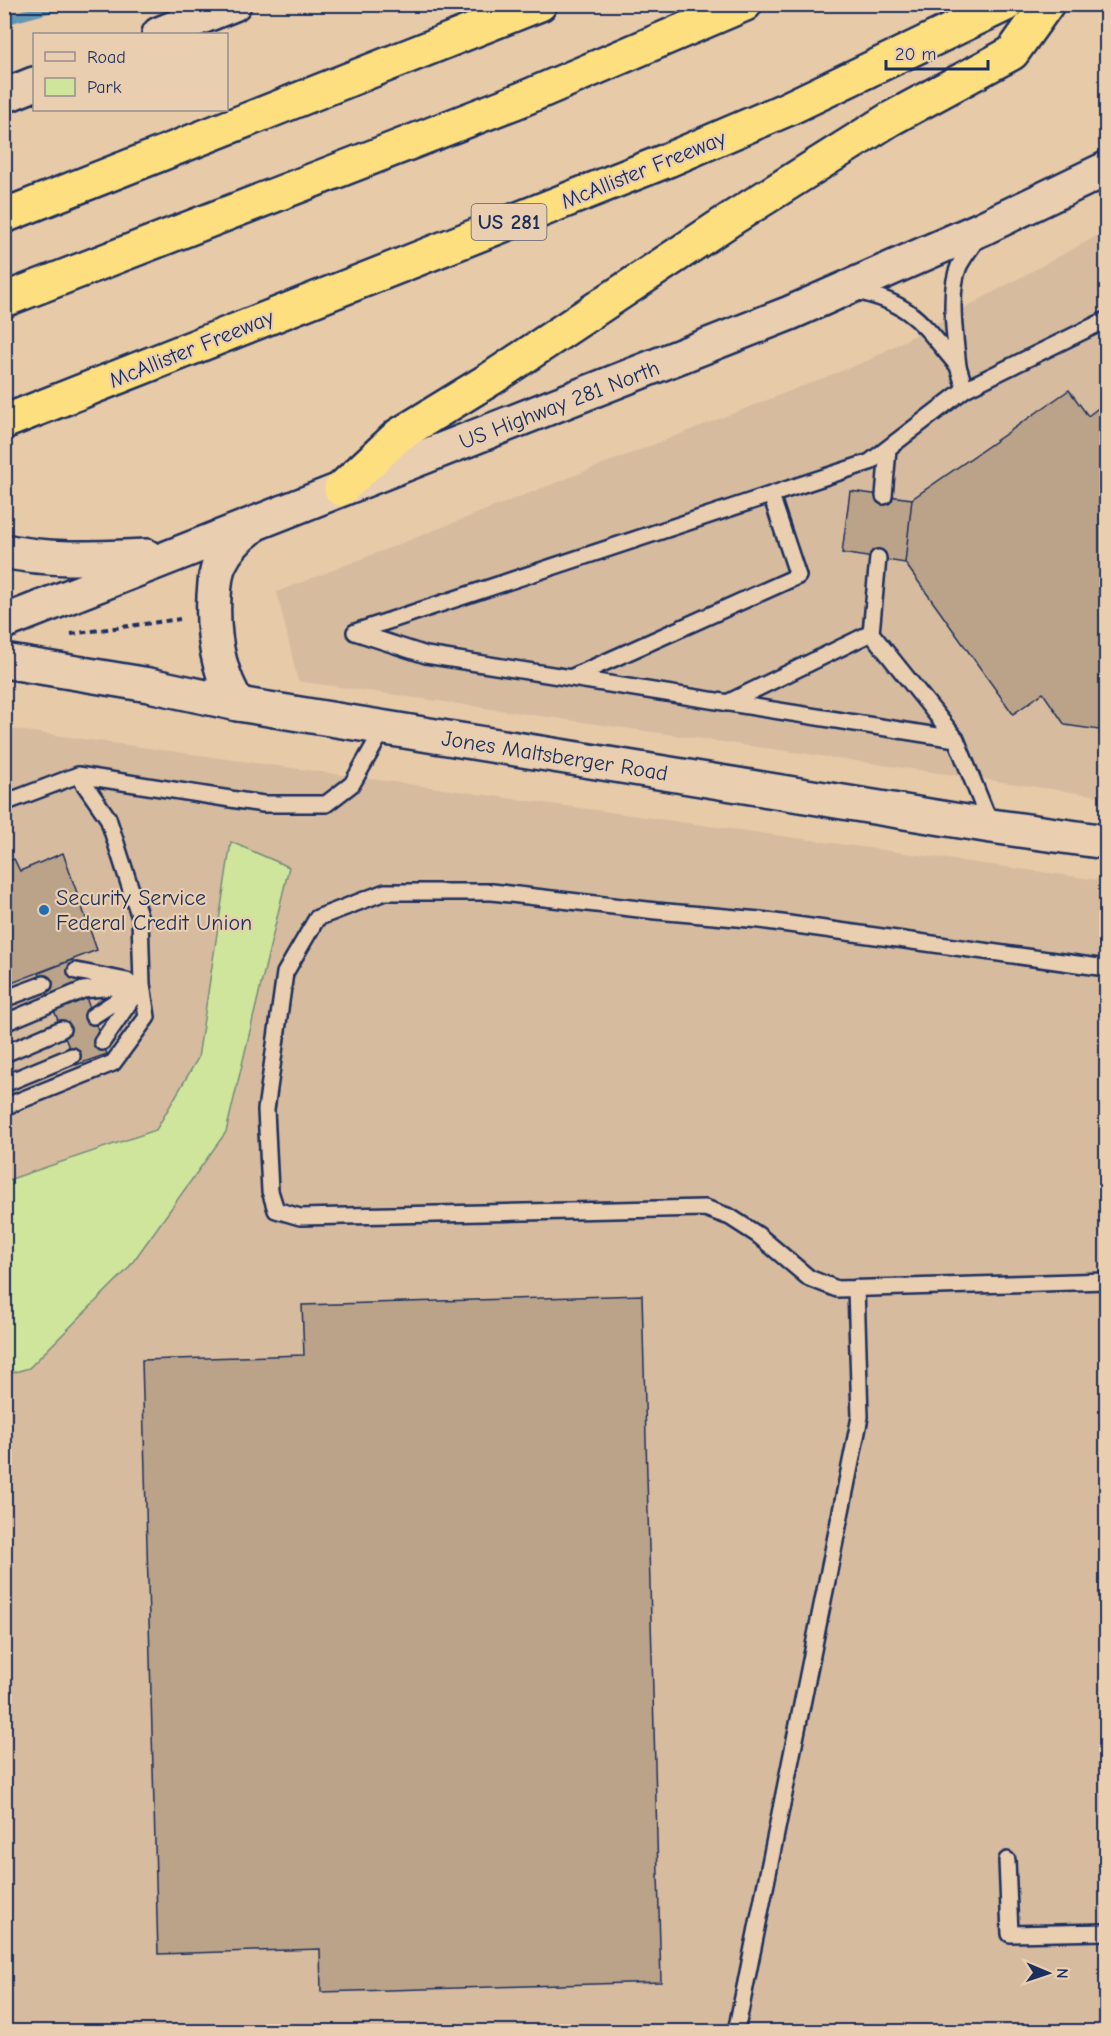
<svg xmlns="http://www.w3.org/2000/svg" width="1111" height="2036" viewBox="0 0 1111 2036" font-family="'Comic Neue',sans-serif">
  <rect width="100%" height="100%" fill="#e7caa8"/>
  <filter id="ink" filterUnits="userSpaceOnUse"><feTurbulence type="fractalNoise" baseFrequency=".0167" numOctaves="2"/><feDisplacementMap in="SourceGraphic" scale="12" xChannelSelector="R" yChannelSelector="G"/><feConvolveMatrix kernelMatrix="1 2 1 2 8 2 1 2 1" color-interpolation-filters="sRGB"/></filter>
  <g filter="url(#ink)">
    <!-- built -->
    <path fill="#d6bb9e" d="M1106 231V797L298 681 277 592 869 360Z
      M4 728 1106 881V2031H5Z"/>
    <!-- green -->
    <path fill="#cee59b" stroke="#748a7c" stroke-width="1.5" d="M231 842 289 867 226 1132 127 1270 29 1368 5 1375V1181L156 1130 198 1058Z"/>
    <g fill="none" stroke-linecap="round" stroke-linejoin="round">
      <!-- stream -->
      <path stroke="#6298b6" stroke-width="10" d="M4 20 64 4"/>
    </g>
    <!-- building -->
    <path fill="#baa389" stroke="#1b2f5e" stroke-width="1.5" d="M1069 390 1088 416 1106 402V731L1065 725 1043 693 1013 714 905 563 912 499Z
      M850 491 912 499 905 563 842 553Z
      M63 853 97 950 4 986V863L14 859 20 871Z
      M72 960 107 1054 76 1065 39 973Z
      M642 1295 661 1982 321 1992 320 1949 158 1954 142 1360 304 1355 302 1305Z"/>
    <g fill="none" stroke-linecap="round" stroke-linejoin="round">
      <defs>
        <path id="service" d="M855 291C913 303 922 324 958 366 955 338 948 291 959 266 964 256 972 246 978 237
          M958 366 965 389 1106 320
          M965 389 870 462 355 632 426 655 956 739 991 826
          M884 496 888 449
          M871 633 878 558
          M570 678 798 576 771 495
          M727 703 871 633 956 739
          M4 803 78 775 263 804H326L352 784 384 728
          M1106 968 760 920 656 911 492 892H385L317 918 285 973 266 1110 270 1191 276 1210 300 1217 705 1208 730 1217 758 1235 809 1278 837 1289 1106 1281
          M76 971 127 981
          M4 999 44 984
          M93 1016 135 989
          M4 1023 83 990 142 984
          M102 1042 142 984
          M4 1054 62 1029
          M4 1084 72 1056
          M4 1107 113 1063 147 1017 142 984 140 918 108 818 78 775
          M1007 1860 1010 1934 1106 1932
          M736 2032 860 1417 856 1288"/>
        <path id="tertiary" d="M4 661 149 685 238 704 991 826 1106 842"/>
        <path id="secondary" d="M159 34 234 4
          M4 96 34 84
          M4 551C51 561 98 558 146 556
          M4 622 790 313 983 228 1106 169
          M238 704C217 671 212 634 214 596 215 585 215 573 220 563 227 548 237 538 250 528"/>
        <path id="motorway" d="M4 216 540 4
          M4 300 520 100 745 4
          M4 422 668 160 787 109 1006 4
          M341 489 399 435 492 378 731 219 890 119 1012 53 1047 4"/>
      </defs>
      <!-- service casing -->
      <use href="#service" stroke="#1b2f5e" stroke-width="20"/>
      <!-- tertiary casing -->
      <use href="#tertiary" stroke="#1b2f5e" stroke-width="38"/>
      <!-- secondary casing -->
      <use href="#secondary" stroke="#1b2f5e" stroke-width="38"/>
      <!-- motorway casing -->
      <use href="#motorway" stroke="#1b2f5e" stroke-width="38"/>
      <!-- path -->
      <path stroke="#1b2f5e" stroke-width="4" stroke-dasharray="6 4.5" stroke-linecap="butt" d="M71 634 180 619"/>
      <!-- service -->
      <use href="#service" stroke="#e9ceb0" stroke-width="15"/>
      <!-- tertiary -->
      <use href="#tertiary" stroke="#e9ceb0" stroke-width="33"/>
      <!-- secondary -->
      <use href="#secondary" stroke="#e9ceb0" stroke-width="33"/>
      <!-- motorway -->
      <use href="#motorway" stroke="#fedf80" stroke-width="33"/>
    </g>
  </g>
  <!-- markers -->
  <circle fill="#1f6fb2" stroke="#e9ceb0" stroke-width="2" cx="44" cy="910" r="6"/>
  <g text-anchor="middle" stroke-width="4.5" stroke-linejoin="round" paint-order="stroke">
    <!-- shield labels -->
    <rect fill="#e9ceb0" stroke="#595f77" stroke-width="1.5" x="471.5" y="204" width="75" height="36" rx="4.5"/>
    <g font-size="21" font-weight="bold" fill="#1b2f5e">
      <text x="509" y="229">US 281</text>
    </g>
    <!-- street labels -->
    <g font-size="22" fill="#1b2f5e" stroke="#e9ceb0">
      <text transform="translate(643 169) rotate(-22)" y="8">McAllister Freeway</text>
      <text transform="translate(191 348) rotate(-22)" y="8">McAllister Freeway</text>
      <text transform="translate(559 404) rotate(-21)" y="8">US Highway 281 North</text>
      <text transform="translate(555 755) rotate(9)" y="8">Jones Maltsberger Road</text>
    </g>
    <!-- poi labels -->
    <g font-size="22" fill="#1b2f5e" stroke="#e9ceb0" text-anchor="start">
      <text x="56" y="905">Security Service<tspan x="56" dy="25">Federal Credit Union</tspan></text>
    </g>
  </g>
  <!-- margin -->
  <rect width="1111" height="2036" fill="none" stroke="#e9ceb0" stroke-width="24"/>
  <rect x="12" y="12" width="1087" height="2012" fill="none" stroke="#1b2f5e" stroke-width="2" filter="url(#ink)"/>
  <!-- legend -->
  <rect x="33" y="33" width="195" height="78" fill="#e9ceb0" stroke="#978e8f" stroke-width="1.5"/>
  <rect x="45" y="52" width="30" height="9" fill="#e9ceb0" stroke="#978e8f" stroke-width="1.5"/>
  <text x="87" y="63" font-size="18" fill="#1b2f5e">Road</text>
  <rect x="45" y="78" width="30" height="18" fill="#cee59b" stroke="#978e8f" stroke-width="1.5"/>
  <text x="87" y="93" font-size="18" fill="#1b2f5e">Park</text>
  <!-- north arrow -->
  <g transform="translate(1048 1973) rotate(92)" stroke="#e9ceb0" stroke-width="4.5" paint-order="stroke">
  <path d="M0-4.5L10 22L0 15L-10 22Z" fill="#1b2f5e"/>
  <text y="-9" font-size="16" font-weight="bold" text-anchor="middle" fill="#1b2f5e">N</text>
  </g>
  <!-- scale -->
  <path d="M886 60v9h102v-9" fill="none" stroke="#1b2f5e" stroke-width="3"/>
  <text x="895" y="60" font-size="18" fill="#1b2f5e" stroke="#e9ceb0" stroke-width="4.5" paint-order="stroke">20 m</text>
</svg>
